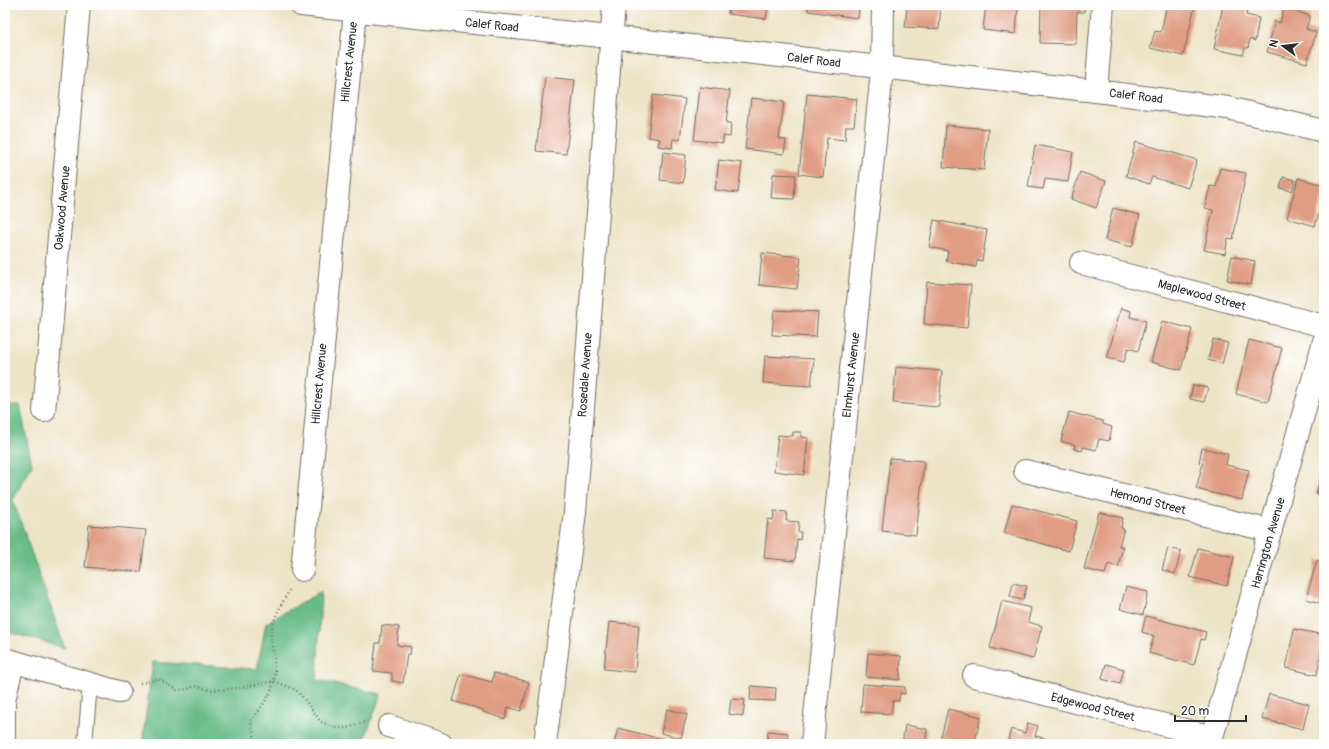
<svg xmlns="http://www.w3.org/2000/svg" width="1329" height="749" viewBox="0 0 1329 749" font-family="Pangolin,sans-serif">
  <rect width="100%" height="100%" fill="#fff"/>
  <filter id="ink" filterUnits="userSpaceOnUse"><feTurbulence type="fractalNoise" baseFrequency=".025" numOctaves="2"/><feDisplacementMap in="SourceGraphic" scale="8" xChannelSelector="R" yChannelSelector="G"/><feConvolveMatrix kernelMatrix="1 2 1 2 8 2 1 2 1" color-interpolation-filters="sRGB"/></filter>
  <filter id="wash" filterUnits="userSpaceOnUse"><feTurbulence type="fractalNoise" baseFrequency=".012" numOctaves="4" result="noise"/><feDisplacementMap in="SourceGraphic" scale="16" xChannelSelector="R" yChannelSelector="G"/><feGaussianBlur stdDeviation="0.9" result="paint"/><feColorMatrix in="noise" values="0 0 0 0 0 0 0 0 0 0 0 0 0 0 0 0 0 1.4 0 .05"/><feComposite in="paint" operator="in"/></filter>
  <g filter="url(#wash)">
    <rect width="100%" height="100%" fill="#ede4c7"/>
    <!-- forest -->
    <path fill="#69bc87" stroke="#4a7459" d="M20 405 32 465 13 500 65 648 5 631V406Z
      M321 592 317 680 381 694 365 738 357 744H142L153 662 257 669 266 623Z"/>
    <g id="blocks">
      <!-- building -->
      <path fill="#e09d83" d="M729 5H768L766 19 728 14Z
        M809 5H859L858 18 808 11Z
        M907 5H941L939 29 905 27Z
        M986 5H1018L1016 34 983 30Z
        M1041 5H1084V12H1077L1076 44 1040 43Z
        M1167 5H1197L1194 10 1183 56 1150 48 1155 31 1161 32Z
        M1223 5H1248L1246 15 1259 18 1255 41 1250 39 1248 48H1245L1243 55 1214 49Z
        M1284 8 1310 16 1306 29 1316 32 1307 63 1267 52 1275 21 1280 23Z
        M545 77 575 80 566 154 536 151Z
        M700 87 730 91 726 123H731L730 137 723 136V143L694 140Z
        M807 94 857 99 854 126H846L845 140 827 138 823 177 799 174Z
        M653 95 685 99 680 140 673 139 672 148 658 146 660 139 648 137Z
        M751 98 784 102 779 139 786 140 784 154 745 149Z
        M946 125 988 129 984 170 943 167Z
        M1136 142 1197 160 1188 188 1152 177 1149 184 1126 176Z
        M1035 145 1073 152 1068 182 1045 179 1043 189 1028 187Z
        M663 152 686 155 683 183 660 180Z
        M719 160 742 163 738 193 715 190Z
        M1220 168 1246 173 1233 239 1228 238 1225 254 1204 250 1213 210 1205 208 1210 186 1216 187Z
        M1080 172 1106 181 1096 208 1071 199Z
        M773 174 796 175 794 199 771 198Z
        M1283 177 1295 180 1292 191 1280 188Z
        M1298 178 1324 185V195L1315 226 1287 218Z
        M1113 208 1140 215 1132 247 1105 240Z
        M934 220 987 230 982 261 977 260 976 267 946 261 948 251 929 247Z
        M762 253 801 257 797 289 759 285Z
        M1232 256 1255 261 1251 285 1227 280Z
        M927 282 971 285 967 328 924 324Z
        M1121 308 1131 311 1130 317 1146 321 1138 351 1128 348 1124 362 1107 358Z
        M774 310 818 312 816 337 772 335Z
        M1162 321 1192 329 1181 370 1151 362Z
        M1213 339 1228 343 1222 364 1208 360Z
        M1249 340 1282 348 1268 402 1236 394Z
        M765 356 814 359 811 386 763 383Z
        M896 367 942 371 939 407 893 403Z
        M1193 385 1208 388 1204 402 1190 399Z
        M1069 412 1103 421V424L1112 427 1109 441 1099 439 1096 450 1083 447 1082 451 1074 449 1075 445 1061 441Z
        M793 432H801V437L808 438 804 475 774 471 778 435 793 436Z
        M1202 448 1228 454 1226 465 1249 470 1242 500 1196 489 1203 463 1199 462Z
        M890 458 924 461 916 535 882 531Z
        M1322 471 1324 472V496L1316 494Z
        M1012 504 1077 521 1069 551 1004 533Z
        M774 511 787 512 786 521 799 522 798 532H801L800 540 797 539 795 561 764 558 768 519 773 520Z
        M1099 512 1123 518 1121 528 1124 529 1119 546 1123 547 1118 567 1108 564 1105 574 1084 569Z
        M89 525 146 530 141 572 85 567Z
        M1168 548 1181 551 1175 574 1162 570Z
        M1198 548 1234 557 1227 586 1190 577Z
        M1317 560 1324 562V604L1306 599Z
        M1013 583 1027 586 1023 600 1010 597Z
        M1126 587 1148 592 1143 615 1120 609Z
        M1002 601 1031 608 1028 622 1042 626 1033 659 990 648Z
        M1146 616 1206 632 1204 640 1201 639 1194 665 1149 653 1154 636 1142 632Z
        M609 622 639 625 635 672 604 669Z
        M382 625 399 627 397 645 411 647 410 654H407L403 683 392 681V673L373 671 376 643H380Z
        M1294 629 1324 635 1317 675 1286 668Z
        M868 653 901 656 900 680 866 677Z
        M1106 664 1124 669 1120 684 1102 679Z
        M494 673 529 682 521 711 508 707 505 719 483 712V710L453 701 461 674 492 682Z
        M863 684 905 687V694L900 693 899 701H893L891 714 861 712Z
        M751 686 776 688 775 701 750 700Z
        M1269 694 1309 704 1303 729 1262 719Z
        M731 699 745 700 743 716 729 714Z
        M667 709 687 714 681 738 661 733Z
        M948 709 981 717 974 744H958L959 742 941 737Z
        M1028 723 1038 726 1035 736 1048 739 1047 744H1007L1011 729 1025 733Z
        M905 725 927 729 925 744H902Z
        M618 728 669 741 668 744H614Z
        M768 731 788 733 786 744H754V740L767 742Z"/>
    </g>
  </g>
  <g filter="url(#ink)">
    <use href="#blocks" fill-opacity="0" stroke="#6f6c62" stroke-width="1"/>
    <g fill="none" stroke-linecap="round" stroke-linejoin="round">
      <defs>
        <path id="service" d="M8 744V701L17 663
          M85 744 90 683"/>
        <path id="minor" d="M1096 91 1103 5
          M1081 263 1324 326
          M44 411 79 5
          M1025 471 1271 531
          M302 570 355 11
          M5 659 119 692
          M974 676 1212 737
          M389 726 441 744
          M545 744 575 512 614 5
          M812 744 880 91 882 68 883 5
          M1210 744 1324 341"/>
        <path id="secondary" d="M301 5 610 37 1096 91 1228 108 1324 131"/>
      </defs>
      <!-- service casing -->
      <use href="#service" stroke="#6f6c62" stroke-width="16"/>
      <!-- minor casing -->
      <use href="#minor" stroke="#6f6c62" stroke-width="24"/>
      <!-- secondary casing -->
      <use href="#secondary" stroke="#6f6c62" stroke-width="24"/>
      <!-- path -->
      <path stroke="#6f6c62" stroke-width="2.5" stroke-dasharray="1 3" stroke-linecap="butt" d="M140 683 159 679 177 690 188 689 195 686 212 690 241 688 274 681 296 690 305 700 321 722 337 728H348L367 721
        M256 744 251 721C260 709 271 696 274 681 277 667 272 652 271 638 271 622 282 603 290 589"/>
      <!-- service -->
      <use href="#service" stroke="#fff" stroke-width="14"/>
      <!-- minor -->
      <use href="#minor" stroke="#fff" stroke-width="22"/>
      <!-- secondary -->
      <use href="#secondary" stroke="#fff" stroke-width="22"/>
    </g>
  </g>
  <g text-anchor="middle" stroke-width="3" stroke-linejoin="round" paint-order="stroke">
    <!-- street labels -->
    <g font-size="12" fill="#2b2b2b" stroke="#fff">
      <text transform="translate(492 25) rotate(6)" y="4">Calef Road</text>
      <text transform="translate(814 60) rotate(7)" y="4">Calef Road</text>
      <text transform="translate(349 62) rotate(-84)" y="4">Hillcrest Avenue</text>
      <text transform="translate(1136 96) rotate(7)" y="4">Calef Road</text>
      <text transform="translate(62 208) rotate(-85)" y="4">Oakwood Avenue</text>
      <text transform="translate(1202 295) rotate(15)" y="4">Maplewood Street</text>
      <text transform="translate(585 375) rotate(-86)" y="4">Rosedale Avenue</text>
      <text transform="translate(851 375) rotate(-84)" y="4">Elmhurst Avenue</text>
      <text transform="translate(319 384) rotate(-85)" y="4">Hillcrest Avenue</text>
      <text transform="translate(1148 501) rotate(14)" y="4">Hemond Street</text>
      <text transform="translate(1268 543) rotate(-74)" y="4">Harrington Avenue</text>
      <text transform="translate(1093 707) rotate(14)" y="4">Edgewood Street</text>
    </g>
  </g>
  <!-- margin -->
  <rect width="1329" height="749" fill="none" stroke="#fff" stroke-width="20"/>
  <!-- north arrow -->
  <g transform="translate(1283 46) rotate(285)" stroke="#ffffff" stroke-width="3" paint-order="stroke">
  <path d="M0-3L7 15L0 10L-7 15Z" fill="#2b2b2b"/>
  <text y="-6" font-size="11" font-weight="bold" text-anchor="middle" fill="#2b2b2b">N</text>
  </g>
  <!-- scale -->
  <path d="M1175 715v6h71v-6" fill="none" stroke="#2b2b2b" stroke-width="2"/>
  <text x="1181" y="715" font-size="12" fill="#2b2b2b" stroke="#ffffff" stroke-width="3" paint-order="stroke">20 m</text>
</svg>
